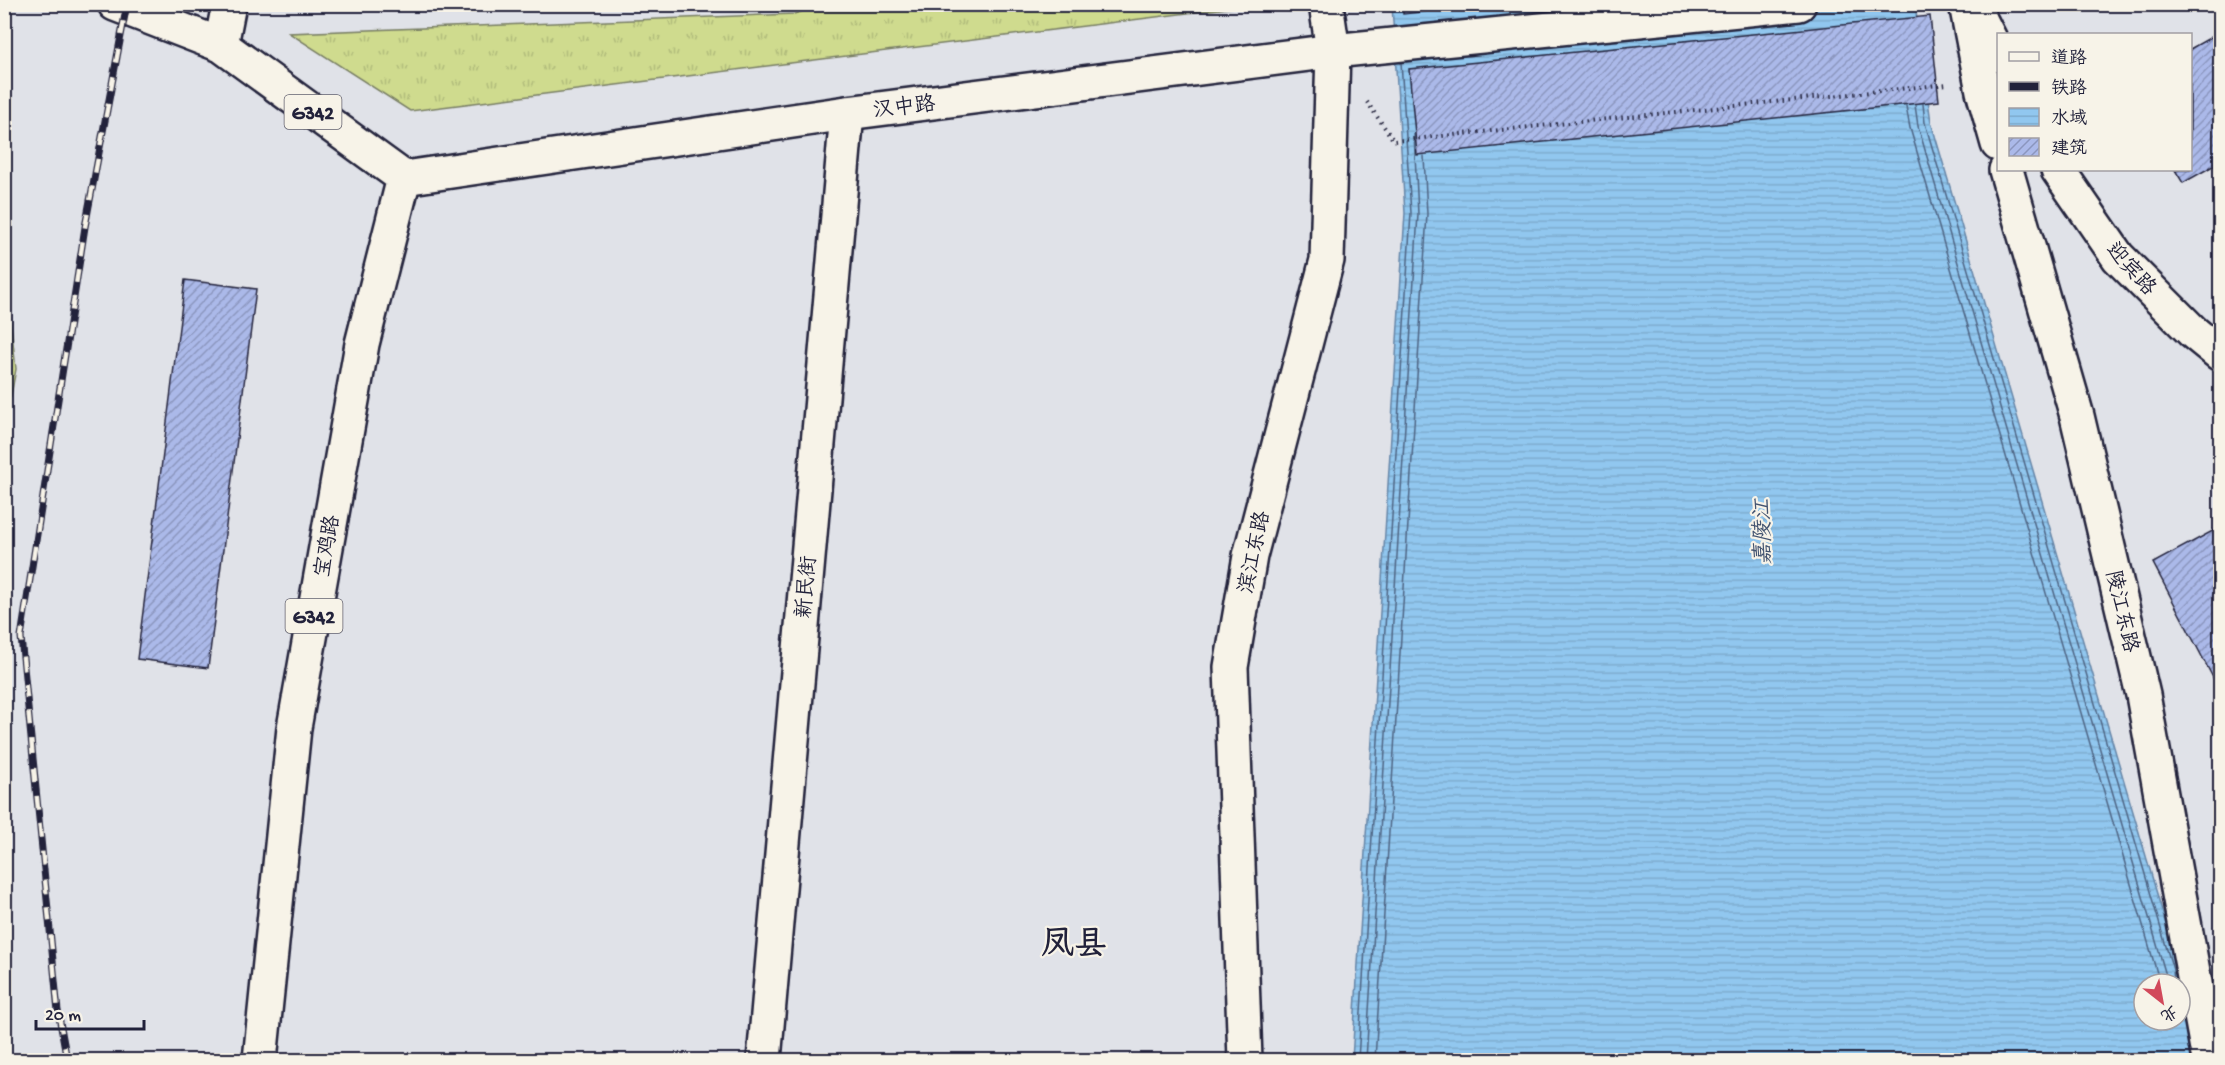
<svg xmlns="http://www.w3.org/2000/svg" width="2225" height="1065" viewBox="0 0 2225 1065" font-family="'Gochi Hand','LXGW WenKai TC',sans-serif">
  <defs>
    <pattern id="grass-tufts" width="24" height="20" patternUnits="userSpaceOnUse" patternTransform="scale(1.5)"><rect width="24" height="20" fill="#cfdb8e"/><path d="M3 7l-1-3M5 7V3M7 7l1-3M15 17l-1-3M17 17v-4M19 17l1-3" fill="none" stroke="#b1bc7b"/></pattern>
    <pattern id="water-rules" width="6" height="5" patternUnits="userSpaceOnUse" patternTransform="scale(1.5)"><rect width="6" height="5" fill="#91c7ef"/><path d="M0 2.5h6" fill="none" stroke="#7dabce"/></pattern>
    <pattern id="building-hatch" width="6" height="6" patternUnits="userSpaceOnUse" patternTransform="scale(1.5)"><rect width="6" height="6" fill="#abb9e9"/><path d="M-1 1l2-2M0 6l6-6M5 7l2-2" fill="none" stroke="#8b96be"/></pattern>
  </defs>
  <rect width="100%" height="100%" fill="#e0e2e8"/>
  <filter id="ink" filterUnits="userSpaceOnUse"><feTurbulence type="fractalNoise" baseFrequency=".0167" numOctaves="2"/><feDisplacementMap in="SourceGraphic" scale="12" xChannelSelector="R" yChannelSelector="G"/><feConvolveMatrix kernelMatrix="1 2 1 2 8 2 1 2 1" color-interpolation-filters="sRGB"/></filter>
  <g filter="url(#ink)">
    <!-- grass -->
    <path fill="url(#grass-tufts)" stroke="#787e64" stroke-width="1.5" d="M823 5H1251L410 111 289 33 794 14Z
      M5 272 16 369 5 427H4Z"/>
    <!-- water -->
    <path fill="url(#water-rules)" stroke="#6585a7" stroke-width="1.5" fill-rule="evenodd" d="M1392 5H1915L1931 122 2179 969 2190 1060H1352L1405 213ZM2144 984H2180V1020H2144Z"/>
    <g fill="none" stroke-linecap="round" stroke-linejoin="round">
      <!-- shore -->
      <path stroke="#4e6483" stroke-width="1.5" d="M1923 104 1925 123 2173 970 2174 984
        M1915 105 1918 126 2165 972 2167 984
        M1906 106 1910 128 2157 973 2158 984
        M1358 1060 1411 213 1401 62
        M1366 1060 1418 214 1414 134
        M1375 1060 1427 214 1424 156"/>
    </g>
    <!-- building -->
    <path fill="url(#building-hatch)" stroke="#22223b" stroke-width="1.5" d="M1403 4H1493L1403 14Z
      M1930 16 1939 101 1417 155 1409 69Z
      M2220 32V162L2183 183 2175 170H2190V49Z
      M185 280 256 289 208 668 137 659Z
      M2220 527V691L2153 563Z"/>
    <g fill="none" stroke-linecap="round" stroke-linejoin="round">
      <defs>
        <path id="minor" d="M1966 4 1983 91 1998 144
          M2006 170 2077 416 2143 695 2209 1060
          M764 1060 847 113
          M1245 1060 1231 667 1250 556 1327 260 1333 51 1326 4"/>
        <path id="major" d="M1972 4 1998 55
          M2058 170 2118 257 2193 332 2220 354
          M404 178 847 113 1333 51 1799 4"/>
        <path id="highway" d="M115 4 221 45 404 178 362 344 294 728 260 1060
          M221 45 229 4"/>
      </defs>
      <!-- minor casing -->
      <use href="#minor" stroke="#22223b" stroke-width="38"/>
      <!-- major casing -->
      <use href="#major" stroke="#22223b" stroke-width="38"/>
      <!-- highway casing -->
      <use href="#highway" stroke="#22223b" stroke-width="38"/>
      <!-- path -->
      <path stroke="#22223b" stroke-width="4" stroke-dasharray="1.5 4.5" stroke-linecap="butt" d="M1367 102 1394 141 1948 84"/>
      <!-- minor -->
      <use href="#minor" stroke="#f7f3e8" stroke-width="33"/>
      <!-- major -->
      <use href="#major" stroke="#f7f3e8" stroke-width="33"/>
      <!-- highway -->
      <use href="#highway" stroke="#f7f3e8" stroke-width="33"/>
      <defs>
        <path id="rail" d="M67 1060 58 1011 21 637 85 227 127 4"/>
      </defs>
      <!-- rail casing -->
      <use href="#rail" stroke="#22223b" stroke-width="7"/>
      <!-- rail -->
      <use href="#rail" stroke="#f7f3e8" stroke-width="4.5" stroke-dasharray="14" stroke-linecap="butt"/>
    </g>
  </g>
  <g text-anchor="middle" stroke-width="4.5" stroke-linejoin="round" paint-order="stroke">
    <!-- shield labels -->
    <g fill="#f7f3e8" stroke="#62616f" stroke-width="1.5">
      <rect x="284.5" y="95" width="57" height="34" rx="4.5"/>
      <rect x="285.5" y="599" width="57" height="34" rx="4.5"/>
    </g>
    <g font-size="20" font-weight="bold" fill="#22223b">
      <text x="313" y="119">G342</text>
      <text x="314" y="623">G342</text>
    </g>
    <!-- street labels -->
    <g font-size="21" fill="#22223b" stroke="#f7f3e8">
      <text transform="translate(904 106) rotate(-7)" y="7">汉中路</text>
      <text transform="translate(2132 268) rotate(48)" y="7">迎宾路</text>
      <text transform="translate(326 546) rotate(-80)" y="7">宝鸡路</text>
      <text transform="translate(1253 552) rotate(-78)" y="7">滨江东路</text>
      <text transform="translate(805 587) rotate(-85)" y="7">新民街</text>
      <text transform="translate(2123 611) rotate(77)" y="7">陵江东路</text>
    </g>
    <!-- water labels -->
    <g font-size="22" font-style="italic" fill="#435471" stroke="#f7f3e8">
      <text transform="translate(1761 532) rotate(-91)" y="8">嘉陵江</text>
    </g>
    <!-- town labels -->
    <g font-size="33" font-weight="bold" fill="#22223b" stroke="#f7f3e8">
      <text x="1074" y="953">凤县</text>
    </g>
  </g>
  <!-- margin -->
  <rect width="2225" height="1065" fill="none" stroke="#f7f3e8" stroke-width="24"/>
  <rect x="12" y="12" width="2201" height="1041" fill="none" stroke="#22223b" stroke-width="2" filter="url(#ink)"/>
  <!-- legend -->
  <rect x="1997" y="33" width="195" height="138" fill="#f7f3e8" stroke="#a29fa3" stroke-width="1.5"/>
  <rect x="2009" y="52" width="30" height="9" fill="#f7f3e8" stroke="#a29fa3" stroke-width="1.5"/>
  <text x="2051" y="63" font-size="18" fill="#22223b">道路</text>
  <rect x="2009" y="82" width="30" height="9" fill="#22223b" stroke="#a29fa3" stroke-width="1.5"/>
  <text x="2051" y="93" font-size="18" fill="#22223b">铁路</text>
  <rect x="2009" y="108" width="30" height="18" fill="url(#water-rules)" stroke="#a29fa3" stroke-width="1.5"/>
  <text x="2051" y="123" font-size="18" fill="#22223b">水域</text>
  <rect x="2009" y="138" width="30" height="18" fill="url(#building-hatch)" stroke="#a29fa3" stroke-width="1.5"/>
  <text x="2051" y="153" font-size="18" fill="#22223b">建筑</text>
  <!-- north arrow -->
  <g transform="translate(2162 1002) rotate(149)"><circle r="28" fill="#f7f3e8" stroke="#a29fa3" stroke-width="1.5"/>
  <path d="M0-4.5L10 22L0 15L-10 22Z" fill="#d1495b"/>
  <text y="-9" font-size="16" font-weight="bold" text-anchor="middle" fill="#22223b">北</text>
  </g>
  <!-- scale -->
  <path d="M36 1020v9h108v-9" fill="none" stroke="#22223b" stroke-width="3"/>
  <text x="45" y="1020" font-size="18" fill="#22223b" stroke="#f7f3e8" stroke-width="4.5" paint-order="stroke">20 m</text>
</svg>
